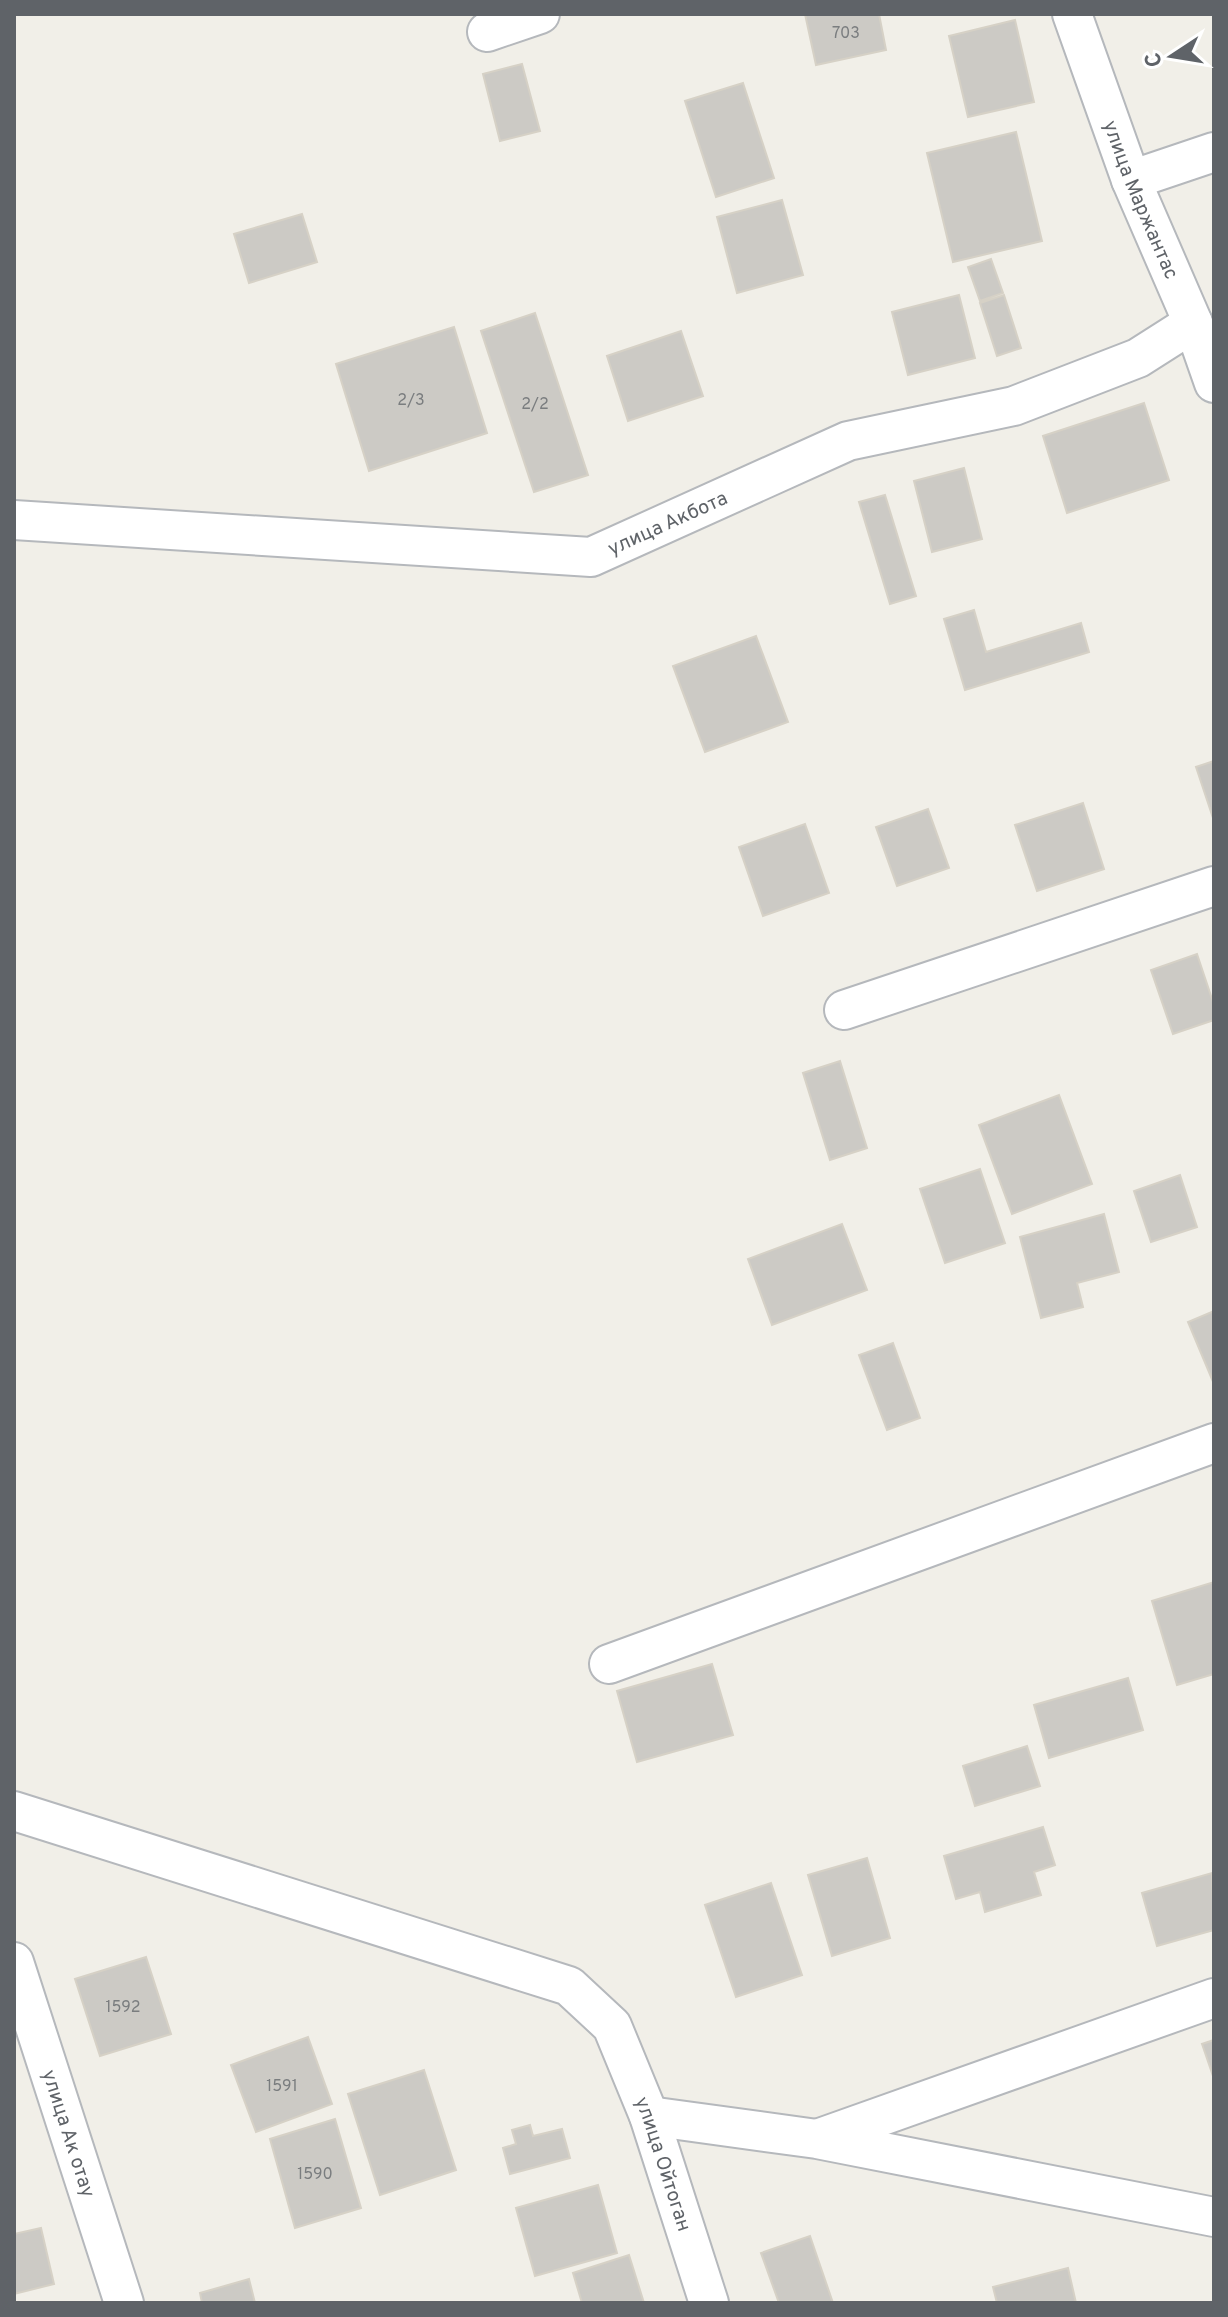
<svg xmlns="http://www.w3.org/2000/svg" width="1228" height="2317" viewBox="0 0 1228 2317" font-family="Overpass,sans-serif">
  <rect width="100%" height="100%" fill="#f1efe8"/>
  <!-- building -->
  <path fill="#cccac5" stroke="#d6d1c6" stroke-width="2" d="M805 14H879L886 50 816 65Z
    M1015 20 1034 102 968 117 949 36Z
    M522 64 540 131 500 141 483 74Z
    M743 83 774 178 716 197 685 101Z
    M1016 132 1042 241 953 262 927 153Z
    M782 200 803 275 737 293 717 217Z
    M302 214 317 262 249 283 234 234Z
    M991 259 1003 293 980 301 968 267Z
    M959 295 975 358 908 375 892 312Z
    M1004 295 1021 348 997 356 980 303Z
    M535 313 588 475 534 492 481 331Z
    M454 327 487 433 369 471 336 364Z
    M681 331 703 396 628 421 607 356Z
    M1144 403 1169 480 1067 513 1043 436Z
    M964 468 982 539 932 552 914 481Z
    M885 495 916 596 890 604 859 502Z
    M974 610 986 652 1081 623 1089 652 965 690 944 619Z
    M756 636 788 722 705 752 673 666Z
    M1214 761V821L1196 767Z
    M1083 803 1104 869 1037 891 1015 825Z
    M928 809 949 868 897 886 876 827Z
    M805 824 829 893 763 916 739 847Z
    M1197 954 1214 1005V1020L1173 1034 1151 970Z
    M840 1061 867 1148 830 1160 803 1073Z
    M1059 1095 1092 1184 1012 1214 979 1125Z
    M980 1169 1005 1243 945 1263 920 1189Z
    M1180 1175 1197 1227 1151 1242 1134 1191Z
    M1104 1214 1119 1272 1077 1283 1083 1307 1041 1318 1020 1237Z
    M842 1224 867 1290 772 1325 748 1259Z
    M1214 1311V1384L1188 1322Z
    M893 1343 920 1418 887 1430 859 1355Z
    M1214 1582V1674L1177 1685 1152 1601Z
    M712 1664 733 1735 637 1762 617 1691Z
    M1128 1678 1143 1730 1049 1758 1034 1705Z
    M1027 1746 1040 1786 975 1806 963 1766Z
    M1043 1827 1055 1865 1034 1872 1041 1895 985 1912 980 1892 956 1899 944 1856Z
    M867 1858 890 1938 832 1956 808 1875Z
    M1212 1873 1214 1930 1157 1946 1142 1893Z
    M771 1883 802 1975 736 1997 705 1905Z
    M146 1957 171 2034 100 2056 75 1979Z
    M308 2037 332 2104 256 2132 231 2065Z
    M1214 2040V2079L1202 2044Z
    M424 2070 456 2170 380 2195 348 2094Z
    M335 2119 361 2208 295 2228 270 2139Z
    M530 2125 533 2136 562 2129 570 2158 510 2174 503 2148 516 2144 512 2130Z
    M598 2185 617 2253 535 2276 516 2208Z
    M41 2228 54 2284 14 2294V2234Z
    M810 2236 833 2303H779L761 2253Z
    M629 2255 644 2303H582L573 2273Z
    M1068 2268 1076 2303H997L993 2287Z
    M249 2279 255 2303H202L200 2293Z"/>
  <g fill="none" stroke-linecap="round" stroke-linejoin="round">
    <defs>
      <g id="minor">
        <path id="s1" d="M1072 14 1131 180 1193 323 1214 383"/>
        <path d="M487 32 540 14"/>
        <path d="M1131 180 1214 152"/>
        <path id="s2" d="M14 520 591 557 848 441 1014 406 1138 358 1193 323"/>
        <path d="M844 1010 1214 886"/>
        <path d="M609 1664 1214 1443"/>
        <path id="s3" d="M14 1811 569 1986 612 2026 649 2116 709 2303"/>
        <path id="s4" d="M14 1962 124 2303"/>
        <path d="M649 2116 817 2139 1214 2217"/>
        <path d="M820 2138 1214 1998"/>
      </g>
    </defs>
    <!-- minor casing -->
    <use href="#minor" stroke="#b5b8bc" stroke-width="42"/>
    <!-- minor -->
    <use href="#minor" stroke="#fff" stroke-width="38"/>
  </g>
  <g text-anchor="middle" stroke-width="8" stroke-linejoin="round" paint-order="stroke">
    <!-- number labels -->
    <g font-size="16" fill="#7a7d7f">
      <text x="846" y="38">703</text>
      <text x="411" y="405">2/3</text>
      <text x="535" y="409">2/2</text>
      <text x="123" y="2012">1592</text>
      <text x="282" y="2091">1591</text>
      <text x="315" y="2179">1590</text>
    </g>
    <!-- street labels -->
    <g font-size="20" fill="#5f6368" stroke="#fff">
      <text dy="7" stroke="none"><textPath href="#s1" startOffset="198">улица Маржантас</textPath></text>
      <text dy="7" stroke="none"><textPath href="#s2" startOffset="662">улица Акбота</textPath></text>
      <text dy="7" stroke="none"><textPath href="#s4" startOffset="180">улица Ак отау</textPath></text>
      <text dy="7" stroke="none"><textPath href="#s3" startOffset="788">улица Ойтоган</textPath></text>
    </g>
  </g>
  <!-- border -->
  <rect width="1228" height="2317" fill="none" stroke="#5f6368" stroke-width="32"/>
  <!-- north arrow -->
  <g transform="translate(1172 56) rotate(258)" stroke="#ffffff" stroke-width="6" paint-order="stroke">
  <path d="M0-6L14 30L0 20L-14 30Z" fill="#5f6368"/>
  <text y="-12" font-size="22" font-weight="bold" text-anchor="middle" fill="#5f6368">С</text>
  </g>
</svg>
